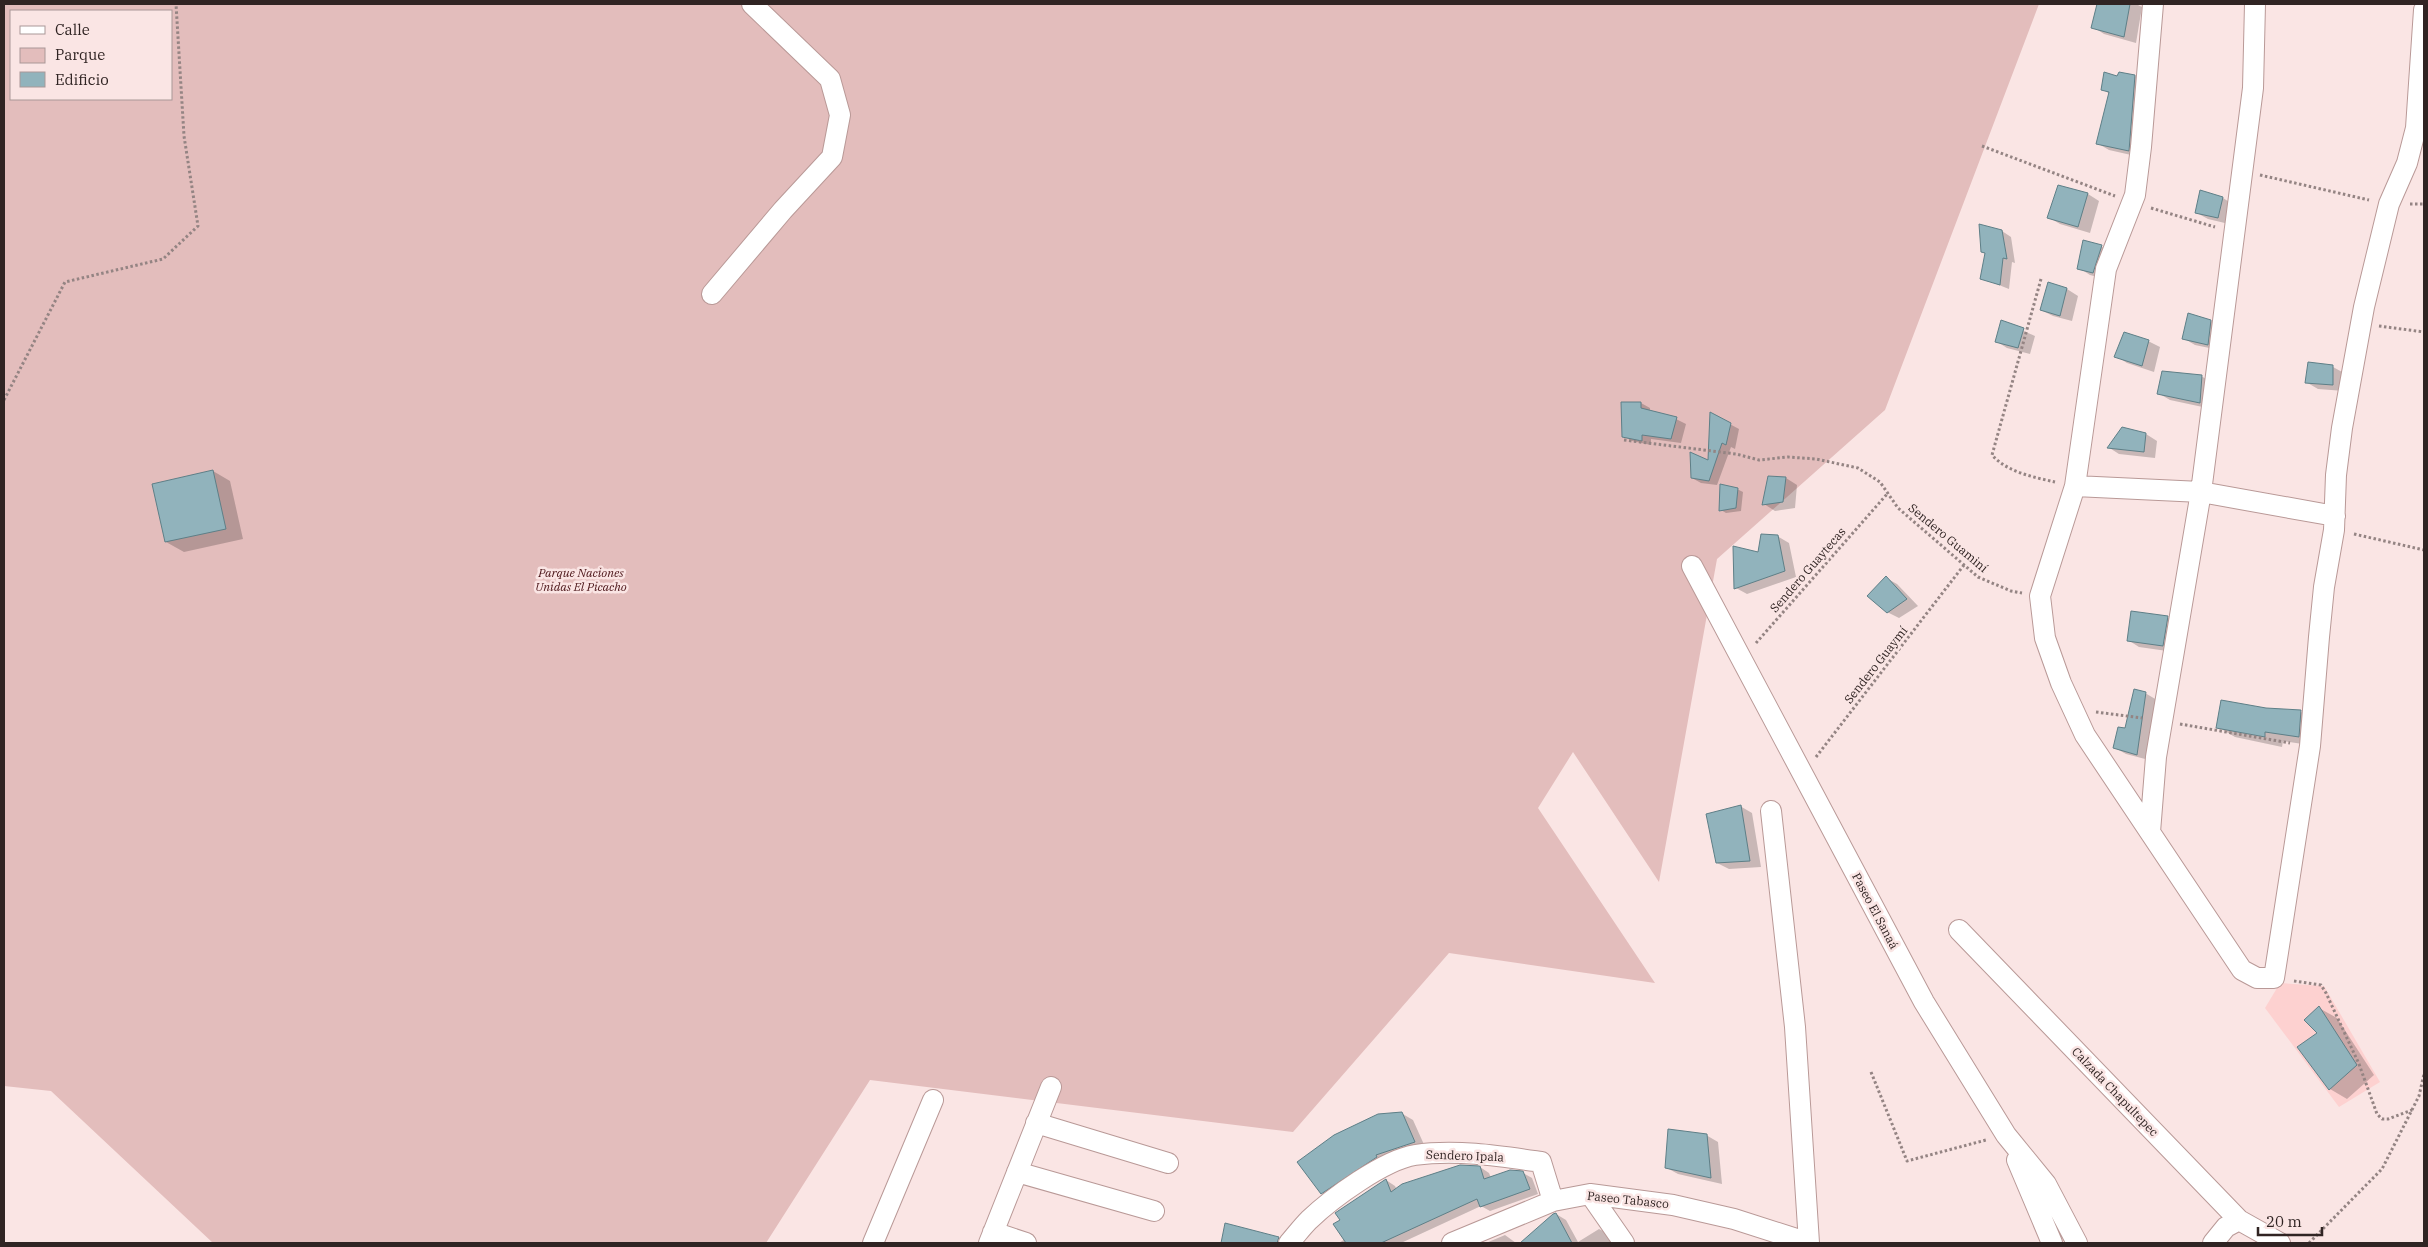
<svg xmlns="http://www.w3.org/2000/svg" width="2428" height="1247" viewBox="0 0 2428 1247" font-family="'IBM Plex Serif',serif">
  <rect width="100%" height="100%" fill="#fae5e4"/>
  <!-- built -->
  <path fill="#fdd1d0" d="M2280 983 2324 986 2380 1082 2339 1107 2265 1008Z"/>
  <!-- green -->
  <path fill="#e3bdbc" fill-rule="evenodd" d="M4 4H2039L1885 410 1717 559 1659 882 1573 752 1538 808 1655 983 1449 953 1293 1132 870 1080 766 1243H213L51 1091 4 1086ZM11 11H171V99H11Z"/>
  <!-- shadow -->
  <path fill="#0003" d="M2098 4H2136L2142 7 2136 43 2104 34 2093 27Z
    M2135 76 2146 83 2140 157 2109 150 2097 143 2110 94 2102 89 2118 78Z
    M2201 192 2223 198 2234 205 2229 224 2208 219 2197 213Z
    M2088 194 2099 201 2090 233 2060 224 2048 217Z
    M2002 231 2011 237 2015 263 2012 262 2009 289 1981 278 1986 254 1982 251Z
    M2084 242 2102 247 2113 253 2105 279 2090 275 2079 268Z
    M2048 284 2067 289 2078 296 2072 321 2053 316 2041 310Z
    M2211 321 2222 327 2219 350 2195 345 2183 338Z
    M2002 322 2035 336 2030 354 2007 348 1996 341Z
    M2148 341 2160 347 2154 372 2127 363 2116 356Z
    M2333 367 2344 373V391L2318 389 2306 382Z
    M2201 376 2213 383 2212 409 2170 400 2158 393Z
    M1641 403 1650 408V412L1676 419 1686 424 1681 443 1651 439V445L1632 441 1623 436Z
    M1711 414 1739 429 1735 449 1731 447 1717 485 1701 483 1692 478 1709 462Z
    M2146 434 2157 441 2155 458 2119 454 2108 447Z
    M213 471 230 481 243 539 184 552 166 542Z
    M1786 478 1797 485 1795 508 1775 511 1764 504Z
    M1737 489 1743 492 1741 511 1726 513 1721 510Z
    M1777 536 1789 543 1796 577 1747 594 1736 588 1759 554Z
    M1886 578 1897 584 1918 606 1899 618 1887 612Z
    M2167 617 2179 624 2174 652 2139 647 2128 640Z
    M2145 693 2157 700 2149 760 2126 754 2115 748Z
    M2265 709 2301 712 2318 722 2316 746 2283 741 2282 747 2235 737 2218 727Z
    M1740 806 1752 813 1761 867 1729 869 1717 863Z
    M2319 1008 2337 1018 2374 1075 2347 1099 2330 1089Z
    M1401 1113 1413 1120 1426 1149 1333 1200 1322 1193Z
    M1706 1135 1718 1142 1722 1184 1678 1174 1667 1168Z
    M1480 1167 1489 1173 1491 1178 1523 1173 1532 1178 1538 1194 1490 1211 1481 1206 1401 1243H1339L1345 1239 1341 1220 1386 1180 1395 1186 1397 1190Z
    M1556 1214 1566 1220 1578 1242 1599 1229 1609 1234 1615 1243H1522Z
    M1505 1235 1516 1243H1486Z"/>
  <!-- building -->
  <path fill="#91b3bc" stroke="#5e7f87" d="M2097 4H2130L2124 37 2091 28Z
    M2104 72 2117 76 2119 72 2135 75 2129 151 2096 144 2109 92 2101 90Z
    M2058 185 2088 193 2078 227 2047 218Z
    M2200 190 2223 197 2218 218 2195 213Z
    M1979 224 2002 230 2007 259 2003 258 2000 285 1980 279 1985 253 1981 252Z
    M2083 240 2102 245 2093 273 2077 269Z
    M2048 282 2067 288 2060 316 2040 310Z
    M2188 313 2211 320 2208 345 2182 339Z
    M2001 320 2024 328 2018 348 1995 342Z
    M2124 332 2149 340 2142 366 2114 357Z
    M2308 362 2333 365V385L2305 383Z
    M2162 371 2202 375 2200 403 2157 394Z
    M1621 402H1641V408L1677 417 1671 439 1642 435V441L1622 437Z
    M1710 412 1731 423 1726 445 1722 443 1709 481 1691 478 1690 452 1708 460Z
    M2122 427 2146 433 2144 452 2107 448Z
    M213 470 226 529 165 542 152 484Z
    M1768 476 1786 477 1783 502 1762 505Z
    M1720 484 1738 488 1736 508 1719 511Z
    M1761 534 1778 535 1785 571 1734 589 1733 546 1758 552Z
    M1886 576 1907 599 1887 613 1867 596Z
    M2131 611 2168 616 2163 646 2127 641Z
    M2134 689 2146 692 2137 755 2113 748 2118 727 2125 728Z
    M2221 700 2266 708 2301 710 2299 737 2265 732V737L2216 728Z
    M1741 805 1750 861 1716 863 1706 814Z
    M2319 1006 2357 1065 2329 1090 2297 1047 2317 1033 2304 1020Z
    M1402 1112 1415 1142 1376 1155 1377 1157 1321 1194 1297 1162 1334 1135 1378 1114Z
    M1668 1129 1707 1134 1711 1178 1665 1168Z
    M1460 1165 1480 1166 1484 1179 1510 1170 1523 1171 1530 1189 1480 1207 1477 1199 1381 1243H1346L1333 1224 1340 1220 1335 1213 1386 1179 1391 1192 1402 1184Z
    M1556 1213 1572 1243H1520L1553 1214Z
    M1225 1223 1279 1237 1277 1243H1221Z"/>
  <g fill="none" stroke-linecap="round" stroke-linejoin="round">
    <defs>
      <path id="minor" d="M2153 4 2141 147 2135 195 2106 269 2075 486 2040 596 2045 638 2061 683 2085 735 2242 970 2257 978H2274L2310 746 2319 637 2324 587 2334 530 2336 475 2342 428 2364 307 2389 204 2407 163 2416 128 2424 10
        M712 294 783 210 832 157 840 115 830 79 752 4
        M2075 486 2201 492 2335 516
        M1692 566 1924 1002 2006 1135 2046 1184 2077 1243
        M1771 811 1795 1027 1809 1243
        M2150 832 2156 757 2201 492 2253 88 2255 4
        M1959 930 2239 1220 2280 1243
        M1036 1123 1168 1163
        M2017 1160 2052 1243
        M1017 1172 1154 1211
        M1590 1194 1624 1243
        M993 1232 1026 1243
        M873 1243 933 1100
        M989 1243 1051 1087
        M1289 1243C1296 1235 1302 1227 1309 1220 1332 1198 1384 1160 1415 1155 1456 1149 1500 1156 1541 1162L1553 1201
        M1452 1243 1553 1201 1590 1194 1673 1205 1734 1219 1809 1243
        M2213 1243 2226 1227 2239 1220"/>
    </defs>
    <!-- minor casing -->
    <use href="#minor" stroke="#b99997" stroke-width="22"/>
    <!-- path -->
    <path stroke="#948483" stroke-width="3" stroke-dasharray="2.5 2.5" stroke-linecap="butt" d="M1982 146 2115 196
      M2260 175 2369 200
      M2410 204H2424
      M2151 208 2215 227
      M2041 279 1992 455C2007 472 2033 477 2055 482
      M2379 326 2424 332
      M4 400 65 282 163 259 198 226 184 136 176 4
      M1624 440 1736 454 1759 460 1788 457 1816 459 1858 468 1880 482 1898 508 1978 577 2011 591 2022 593
      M2354 534 2424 550
      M1756 643 1888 493
      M2096 712 2142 718
      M2180 724 2290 743
      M1816 757 1964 565
      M2294 981 2321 985 2326 993 2359 1064 2377 1114 2382 1119H2388L2412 1110
      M1871 1072 1907 1161 1986 1140
      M2309 1243 2382 1169 2419 1096 2424 1074"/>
    <!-- minor -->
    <use href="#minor" stroke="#fff" stroke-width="20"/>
  </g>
  <g text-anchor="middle" stroke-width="5" stroke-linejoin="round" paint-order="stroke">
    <!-- street labels -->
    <g font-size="12" fill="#302423" stroke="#fae5e4">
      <text transform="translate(1948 538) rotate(40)" y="4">Sendero Guaminí</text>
      <text transform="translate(1808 570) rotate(-49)" y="4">Sendero Guaytecas</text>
      <text transform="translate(1876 665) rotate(-52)" y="4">Sendero Guaymí</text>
      <text transform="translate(1875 911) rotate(62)" y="4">Paseo El Sanaá</text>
      <text transform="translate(2115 1092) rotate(46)" y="4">Calzada Chapultepec</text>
      <text transform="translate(1465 1156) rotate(2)" y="4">Sendero Ipala</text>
      <text transform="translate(1628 1200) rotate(6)" y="4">Paseo Tabasco</text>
    </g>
    <!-- park labels -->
    <g font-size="12" font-style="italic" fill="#4b1418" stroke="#fae5e4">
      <text x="581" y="577">Parque Naciones<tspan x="581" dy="14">Unidas El Picacho</tspan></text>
    </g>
  </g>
  <!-- border -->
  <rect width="2428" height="1247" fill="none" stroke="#302423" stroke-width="10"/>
  <!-- legend -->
  <rect x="10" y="10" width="162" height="90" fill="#fae5e4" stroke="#a99897"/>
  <rect x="20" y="26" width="25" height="8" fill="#ffffff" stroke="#a99897"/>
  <text x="55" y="35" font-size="15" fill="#302423">Calle</text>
  <rect x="20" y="48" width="25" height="15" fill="#e3bdbc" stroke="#a99897"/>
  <text x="55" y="60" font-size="15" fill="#302423">Parque</text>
  <rect x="20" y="72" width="25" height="15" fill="#91b3bc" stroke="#a99897"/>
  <text x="55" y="85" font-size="15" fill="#302423">Edificio</text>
  <!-- scale -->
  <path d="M2258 1227v8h64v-8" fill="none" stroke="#302423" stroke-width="2.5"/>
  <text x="2266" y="1227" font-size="15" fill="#302423" stroke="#fae5e4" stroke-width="4" paint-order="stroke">20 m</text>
</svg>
